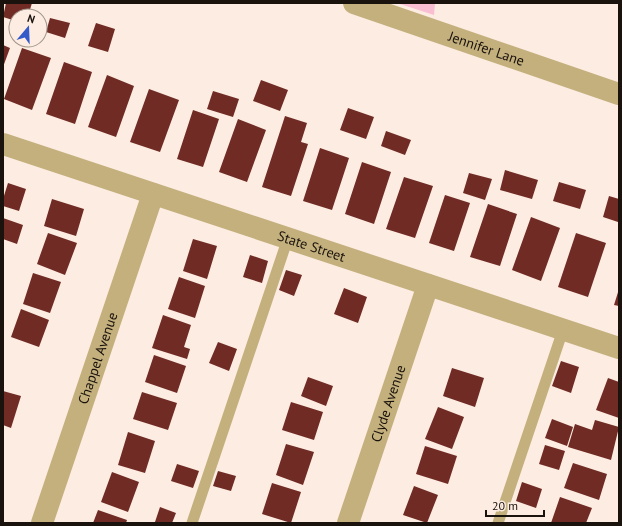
<svg xmlns="http://www.w3.org/2000/svg" width="622" height="526" viewBox="0 0 622 526" font-family="'PT Sans',sans-serif">
  <rect width="100%" height="100%" fill="#fcece1"/>
  <!-- green -->
  <path fill="#f9bed1" d="M398 3H435L434 15 397 3Z"/>
  <!-- building -->
  <path fill="#702b24" d="M6 3H32L28 16H16V21L3 17Z
    M50 18 70 23 65 38 46 32Z
    M96 23 115 29 108 52 88 46Z
    M3 45 10 48 3 67Z
    M22 48 51 58 32 110 4 99Z
    M64 62 92 72 75 124 46 114Z
    M107 75 134 86 116 137 88 127Z
    M261 80 288 90 280 111 253 101Z
    M149 89 179 100 160 152 130 142Z
    M213 91 239 99 233 117 207 109Z
    M348 108 374 117 366 139 340 130Z
    M193 110 219 119 203 167 177 159Z
    M285 116 307 123 301 142 308 144 291 196 262 187Z
    M238 119 266 130 247 182 219 172Z
    M386 131 411 140 405 155 381 146Z
    M320 148 349 158 332 210 303 201Z
    M362 162 391 172 374 224 345 214Z
    M505 170 538 180 532 199 500 190Z
    M469 173 492 179 485 200 463 193Z
    M404 177 433 186 415 238 386 229Z
    M559 182 586 190 580 209 553 201Z
    M8 183 26 189 19 211 3 206V199Z
    M445 195 470 203 454 251 429 243Z
    M609 196 619 199 618 222 603 217Z
    M52 199 84 209 76 236 44 226Z
    M488 204 517 214 500 266 470 257Z
    M531 217 560 228 541 281 512 270Z
    M3 218 23 225 17 244 3 239Z
    M48 233 77 243 65 275 37 264Z
    M576 233 606 243 588 297 558 287Z
    M193 239 217 246 207 279 183 271Z
    M250 255 268 261 262 283 243 277Z
    M286 270 302 275 294 296 279 290Z
    M33 273 61 282 50 313 23 304Z
    M179 277 205 286 195 318 168 309Z
    M344 288 367 297 358 323 334 314Z
    M619 289V306L614 305Z
    M21 309 49 320 39 347 11 337Z
    M163 315 191 325 184 347 190 349 187 359 152 348Z
    M218 342 237 349 229 371 209 363Z
    M154 355 186 366 177 393 145 382Z
    M561 361 579 367 571 393 552 386Z
    M452 368 484 378 475 407 443 396Z
    M308 377 333 386 326 406 301 396Z
    M608 378 619 382V418L596 410Z
    M3 391 21 396 11 428 3 425Z
    M142 392 177 403 168 430 133 419Z
    M291 402 323 412 314 440 282 430Z
    M438 407 464 417 452 449 425 439Z
    M552 419 573 427 567 446 545 438Z
    M595 420 619 427 611 460 568 447 575 424 592 430Z
    M128 432 155 441 145 473 118 465Z
    M286 444 314 452 303 485 276 475Z
    M545 445 565 451 559 470 539 464Z
    M425 446 457 456 448 484 416 474Z
    M573 463 607 474 599 500 564 488Z
    M177 464 199 471 193 488 171 481Z
    M218 471 236 476 231 491 213 486Z
    M112 472 139 482 128 512 101 502Z
    M522 482 542 489 536 508 516 501Z
    M272 483 301 492 291 523 262 514Z
    M414 486 438 495 427 523 403 515Z
    M560 497 592 508 586 523H551Z
    M160 507 176 513 172 523 155 522Z
    M98 510 127 520 126 523H93Z"/>
  <g fill="none" stroke-linecap="round" stroke-linejoin="round">
    <!-- lane -->
    <path stroke="#c4b07d" stroke-width="11" d="M192 523 288 238
      M498 523 563 330"/>
    <!-- street -->
    <g stroke="#c4b07d" stroke-width="22">
      <path id="s1" d="M354 3 619 94"/>
      <path id="s2" d="M3 144 619 348"/>
      <path id="s3" d="M42 523 153 194"/>
      <path id="s4" d="M348 523 428 285"/>
    </g>
  </g>
  <g text-anchor="middle" stroke-width="4" stroke-linejoin="round" paint-order="stroke">
    <!-- street labels -->
    <g font-size="14" fill="#19120d" stroke="#fcece1">
      <text dy="5" stroke="none"><textPath href="#s1" startOffset="140">Jennifer Lane</textPath></text>
      <text dy="5" stroke="none"><textPath href="#s2" startOffset="325">State Street</textPath></text>
      <text dy="5" stroke="none"><textPath href="#s3" startOffset="174">Chappel Avenue</textPath></text>
      <text dy="5" stroke="none"><textPath href="#s4" startOffset="126">Clyde Avenue</textPath></text>
    </g>
  </g>
  <!-- border -->
  <rect width="622" height="526" fill="none" stroke="#19120d" stroke-width="8"/>
  <!-- north arrow -->
  <g transform="translate(28 28) rotate(19)"><circle r="19" fill="#fcece1" stroke="#a1958c"/>
  <path d="M0-3L7 15L0 10L-7 15Z" fill="#3459c9"/>
  <text y="-6" font-size="11" font-weight="bold" text-anchor="middle" fill="#19120d">N</text>
  </g>
  <!-- scale -->
  <path d="M486 510v6h58v-6" fill="none" stroke="#19120d" stroke-width="2"/>
  <text x="492" y="510" font-size="12" fill="#19120d" stroke="#fcece1" stroke-width="3" paint-order="stroke">20 m</text>
</svg>
